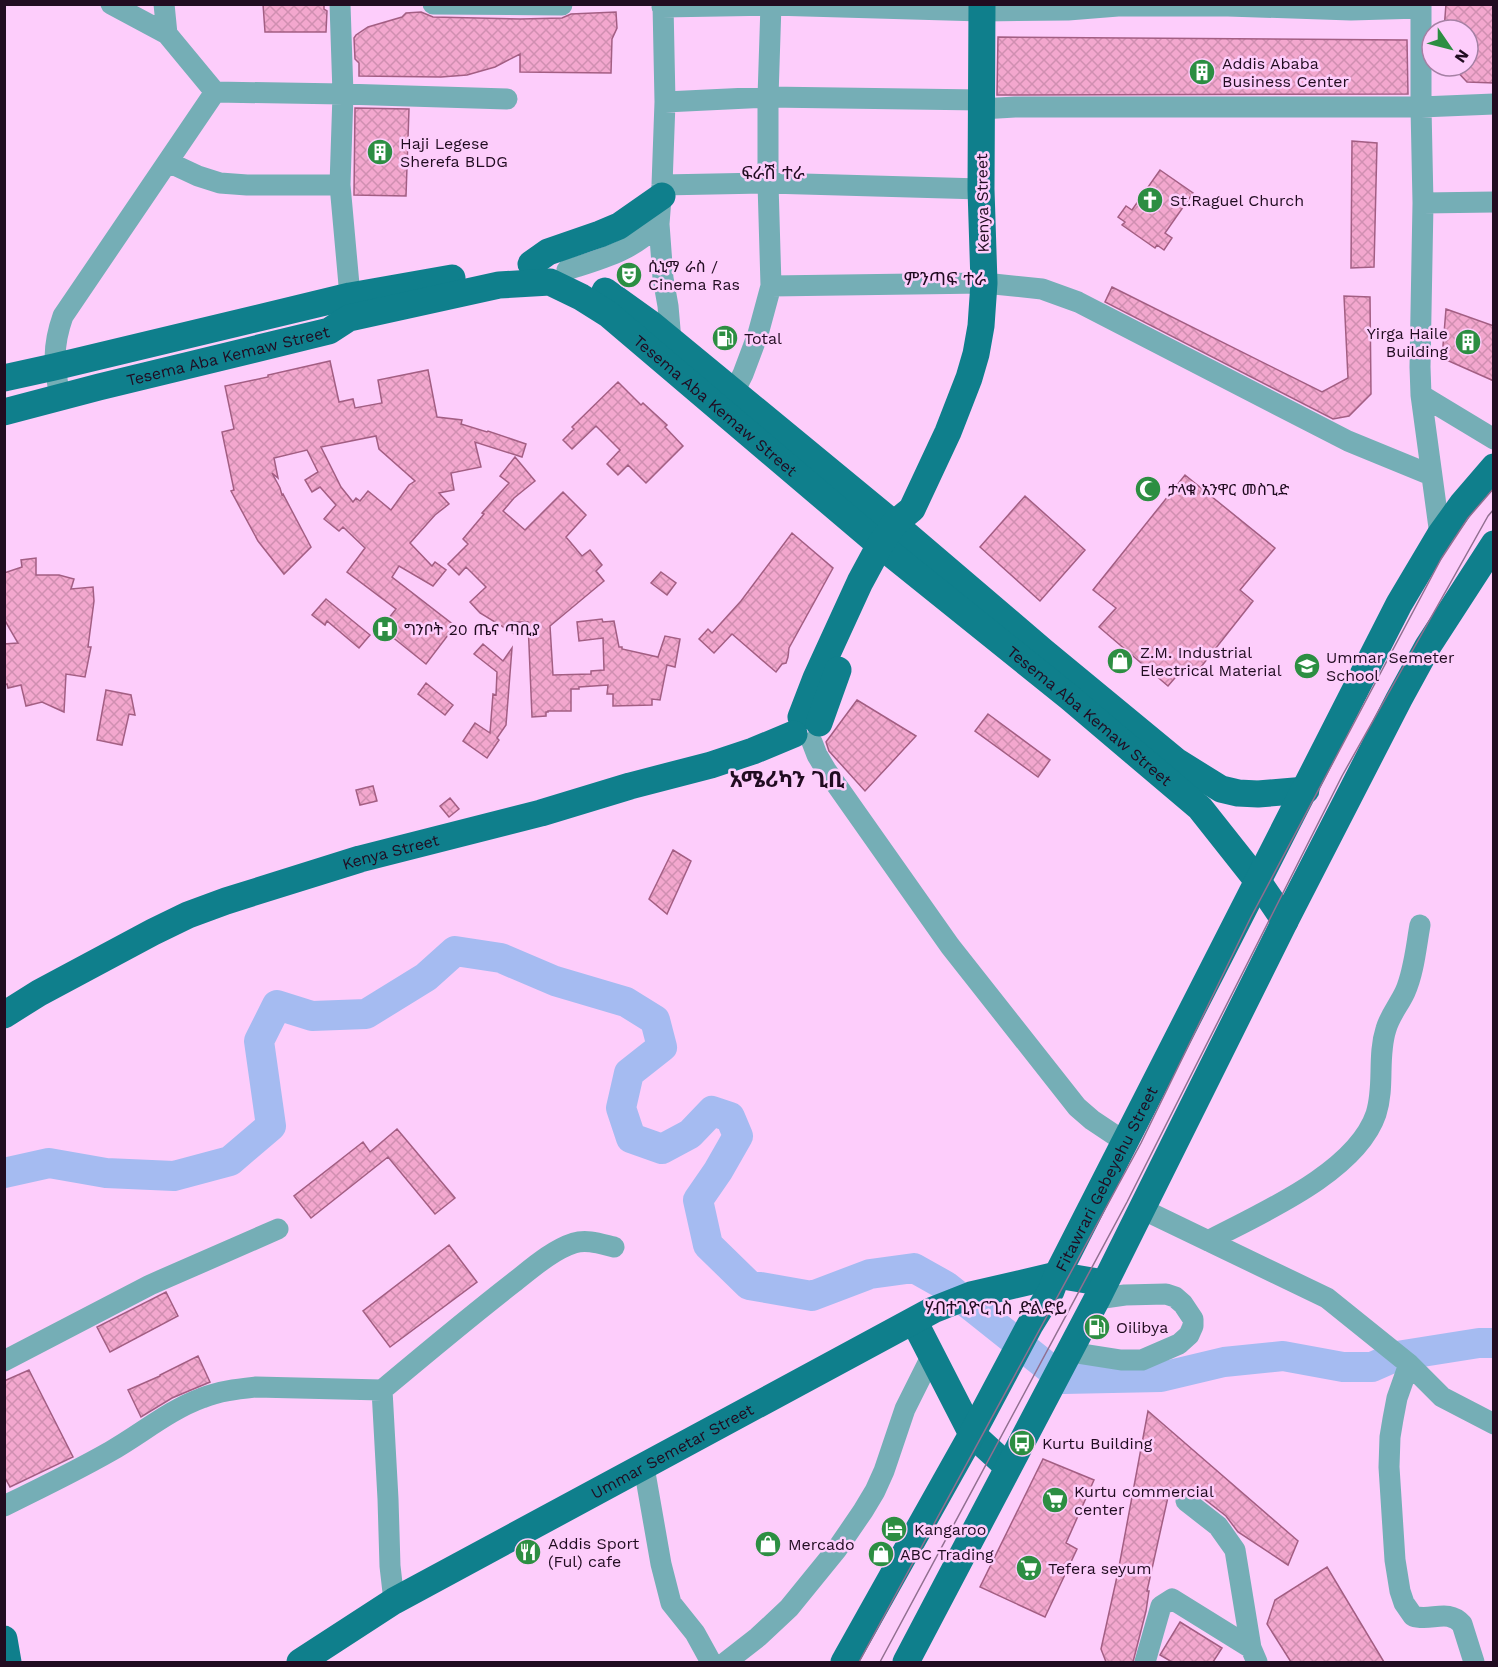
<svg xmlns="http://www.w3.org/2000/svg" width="1498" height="1667" viewBox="0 0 1498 1667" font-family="'Work Sans','Noto Sans Ethiopic',sans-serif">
  <defs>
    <pattern id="building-cross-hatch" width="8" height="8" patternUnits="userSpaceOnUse" patternTransform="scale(1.5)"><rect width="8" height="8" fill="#f3a7ce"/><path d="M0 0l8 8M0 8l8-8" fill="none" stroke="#d08fb1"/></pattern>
  </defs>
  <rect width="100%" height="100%" fill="#fdcdfb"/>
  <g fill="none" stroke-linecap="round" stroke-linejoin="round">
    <!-- river -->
    <path stroke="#a5bbf1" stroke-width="30" d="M4 1173 49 1163 106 1173 174 1176 230 1161 271 1126 259 1041 277 1005 312 1016 366 1014 426 977 455 951 501 958 555 981 626 1002 655 1020 662 1047 629 1073 621 1108 631 1138 662 1149 690 1134 712 1111 730 1117 738 1136 718 1171 698 1200 708 1245 749 1285 812 1296 870 1274 914 1268 946 1286 1063 1379 1161 1377 1224 1362 1283 1356 1343 1367H1372L1397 1356 1479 1343H1494"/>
  </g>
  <!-- building -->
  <path fill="url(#building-cross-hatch)" stroke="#a35e83" stroke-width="1.5" fill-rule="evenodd" d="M263 4H324V9L327 11 326 32H265Z
    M1446 4H1494V83L1467 82 1452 66H1468V30H1444Z
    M421 12 433 17 520 19 562 18 571 14 616 12 617 28 612 39 611 73 520 72V54L495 67 467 75 441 77 359 76V63L355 59 354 38 356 35 368 27 402 17 406 13Z
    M998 37 1407 40 1408 94 997 95Z
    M355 108 409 109 406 196 354 195Z
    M1352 141 1377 143 1374 267 1351 268Z
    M1160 170 1193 193 1165 233 1172 238 1164 250 1157 245 1155 248 1122 225 1125 222 1118 217 1126 206 1132 210Z
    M1112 287 1322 392 1348 378 1344 296 1370 297 1371 394 1349 416 1333 419 1105 302Z
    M1446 309 1494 326V381L1442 358Z
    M330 361 339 402 353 399 355 408 382 403 378 380 428 370 437 417 462 420 461 424 487 432 488 431 526 444 522 457 475 442 481 467 451 473 454 490 439 493 449 504 435 515 410 543 432 566 435 562 446 570 433 586 399 566 392 577 455 626 426 664 381 628 396 609 347 572 365 548 343 527 339 531 324 519 336 505 320 487 312 492 305 480 318 472 307 450 274 458 278 478 272 473 280 488 282 495 283 494 311 547 284 574 258 541 231 491 234 490 222 432 234 429 225 386 268 377V375ZM376 436 379 449 415 481 409 485 391 510 368 491 360 501 356 498 353 502 341 487 321 447Z
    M618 382 641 405 643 403 667 425 665 427 683 446 646 483 628 465 618 475 607 464 620 450 596 426 572 449 563 440 574 429 572 427Z
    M515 457 535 481 514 498 503 511 525 530 563 492 586 515 566 537 582 556 590 550 602 565 596 571 604 581 550 626 553 675 591 674V671L604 670 603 638 579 641 577 622 602 619 603 622 614 621 619 647H622V649L658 657 665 636 680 639 675 667 667 665 660 700 652 699V705L613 706V694H607L608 685 579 687V689H571V711H548V712H546V716L532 717 528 622H514L513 633 480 613 470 602 486 587 466 567 459 575 448 564 468 544 463 539 484 514 482 513 509 483 500 476Z
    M1185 475 1275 548 1240 590 1253 601 1197 672 1187 664 1168 686 1099 627 1116 608 1093 590Z
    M1025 496 1085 550 1040 601 980 547Z
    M792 533 833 568 789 648 788 657 786 663 782 664 776 672 732 634 714 653 699 639 708 629 712 633 741 601Z
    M36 558V575H59L74 579 71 589 93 587 94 601 88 647H91L85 677 66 674 64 712 42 702 26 706 21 685 8 688 7 684 4 685V644L18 643 4 619V573L22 567 21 560Z
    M661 572 676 583 667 595 651 583Z
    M326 599 370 635 359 648 327 621 325 625 312 615Z
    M483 644 503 661 512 648 506 725 497 738 499 740 487 758 463 741 475 723 490 733 493 694 496 695 497 672 474 654Z
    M426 683 453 705 445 715 418 694Z
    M106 690 131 695 135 715 129 714 122 745 97 740Z
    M857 700 916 736 865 791 829 751 826 742Z
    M988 714 1050 760 1038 777 975 731Z
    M373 786 377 801 360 805 356 790Z
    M450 798 459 809 449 817 440 806Z
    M673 850 691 861 667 914 649 899Z
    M397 1129 455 1198 435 1214 388 1157 311 1218 294 1196 363 1142 370 1152Z
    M449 1245 477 1282 390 1347 363 1311Z
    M166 1292 178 1316 110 1352 97 1327Z
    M198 1356 210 1382 172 1398 141 1417 128 1390 160 1376V1375Z
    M29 1370 73 1457 10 1487 4 1476V1381Z
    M1148 1411 1298 1541 1288 1565 1238 1532 1226 1516 1194 1491 1187 1488 1182 1489 1177 1492 1170 1488 1147 1591H1149L1146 1611 1133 1662H1106L1101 1649 1118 1572Z
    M1043 1459 1094 1480 1066 1543 1077 1549 1045 1617 980 1587Z
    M1327 1567 1384 1662H1291L1267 1624 1275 1600Z
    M1180 1622 1222 1648 1213 1662H1172L1160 1655Z"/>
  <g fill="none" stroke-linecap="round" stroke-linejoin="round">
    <!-- minor -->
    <path stroke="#75aeb6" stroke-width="21" d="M111 4 167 34 215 92
      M164 4 167 34
      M340 4 343 94 340 185 350 296 349 309
      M433 4 562 5
      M663 4 665 102 662 185 659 224 663 278 668 306 671 341
      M1421 4V107L1423 203 1420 367 1421 395 1440 535
      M662 7 771 5 982 11 1068 10 1118 6H1228L1351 10 1421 8
      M215 92 343 94 507 99
      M665 102 768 97 981 100
      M981 109 1015 107H1421L1494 104
      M168 162 198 176 220 183 247 185H340
      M662 185 768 183 981 189
      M1423 203 1494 202
      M567 270C604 258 630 252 659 224
      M771 286 984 283 1042 289 1078 302 1348 441 1431 475
      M1421 395 1494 439
      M60 397C54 366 52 347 63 316L215 92
      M726 402 734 392 743 374 758 334 771 286 768 183V97L771 4
      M812 742 817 755 826 770 950 946 1077 1107 1092 1120 1125 1142
      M1142 1209 1327 1298 1409 1364 1442 1397 1494 1424
      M1208 1241C1259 1214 1356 1173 1376 1114 1385 1086 1377 1057 1386 1029 1390 1015 1399 1005 1405 992 1414 972 1416 947 1420 925
      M1070 1352 1121 1360H1142L1179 1344 1189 1335 1193 1326V1319L1183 1304 1175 1297 1166 1294 1125 1295 1097 1299
      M4 1361 150 1285 278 1229
      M1409 1364 1397 1398 1393 1419 1390 1437 1389 1467 1395 1560 1400 1591 1404 1603 1413 1616C1430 1622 1448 1608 1462 1624L1474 1662
      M382 1390 388 1499 390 1566 394 1601
      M644 1467 661 1564 671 1603 695 1633 711 1662
      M1186 1501 1218 1526 1235 1550 1251 1648 1257 1662
      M4 1506C41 1488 76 1471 111 1451 141 1434 169 1410 202 1398 219 1391 238 1389 256 1387L382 1390C425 1354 468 1318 513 1283 531 1269 552 1250 574 1243 587 1239 601 1244 614 1247
      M726 1662 758 1637 789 1608 837 1549 863 1511 875 1491 884 1471 905 1409 932 1355
      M1145 1662 1161 1606 1172 1599 1251 1648"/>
    <!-- major -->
    <g stroke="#0f7f8c" stroke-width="27">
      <path d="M531 264 548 252 600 234 619 226 662 196"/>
      <path d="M605 291 651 324 894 524 1044 652 1176 761 1221 789 1238 793 1258 794 1306 790"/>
      <path d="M4 378 54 367 350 296 452 278"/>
      <path id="s1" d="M4 412 99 387 329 331 349 318 499 285 550 282 581 297 608 314 880 545 1069 697 1200 808 1257 880 1285 921"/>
      <path d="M801 717 816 678 860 582 880 545 894 524 912 509 948 432 969 378 976 354 981 326 984 283 981 189 982 4"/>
      <path d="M819 723 838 670"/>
      <path id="s2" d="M4 1015 39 993 153 932 188 915 226 901 360 859 541 813 630 786 711 765 753 751 794 734"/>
      <path d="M914 1321 972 1434 1008 1467"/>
      <path d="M4 1639 8 1662"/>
      <path id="s3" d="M300 1662 394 1601 933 1310 971 1295 1057 1275 1104 1283"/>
      <path id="s4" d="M844 1662 972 1434 1030 1325 1051 1291 1057 1275 1399 604 1440 535 1463 503 1494 467"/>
      <path d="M906 1662 1097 1299 1285 921 1399 699 1428 646 1494 544"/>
    </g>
    <!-- tram -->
    <path stroke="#916f90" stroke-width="1.5" d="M859 1662 1141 1143 1251 917 1441 559 1468 518 1494 488
      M880 1662 1127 1202 1342 776 1488 516 1494 509"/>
  </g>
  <!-- icons -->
  <defs>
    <symbol id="building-disc" viewBox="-11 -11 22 22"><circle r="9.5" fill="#2c8e42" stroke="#fdcdfb"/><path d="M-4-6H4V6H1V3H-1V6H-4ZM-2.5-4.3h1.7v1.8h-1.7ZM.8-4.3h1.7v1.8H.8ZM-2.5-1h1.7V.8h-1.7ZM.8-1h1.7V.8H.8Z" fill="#fff"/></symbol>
    <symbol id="church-disc" viewBox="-11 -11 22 22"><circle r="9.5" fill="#2c8e42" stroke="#fdcdfb"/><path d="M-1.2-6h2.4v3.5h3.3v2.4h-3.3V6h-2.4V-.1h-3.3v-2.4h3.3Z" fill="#fff"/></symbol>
    <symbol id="theatre-disc" viewBox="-11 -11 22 22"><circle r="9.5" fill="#2c8e42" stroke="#fdcdfb"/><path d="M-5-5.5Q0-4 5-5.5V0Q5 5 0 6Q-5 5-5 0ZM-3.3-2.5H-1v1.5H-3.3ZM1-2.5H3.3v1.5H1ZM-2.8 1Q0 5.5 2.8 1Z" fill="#fff"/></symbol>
    <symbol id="fuel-disc" viewBox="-11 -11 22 22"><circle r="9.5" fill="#2c8e42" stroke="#fdcdfb"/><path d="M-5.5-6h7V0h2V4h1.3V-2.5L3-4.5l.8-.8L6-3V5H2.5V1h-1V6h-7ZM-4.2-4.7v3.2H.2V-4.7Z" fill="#fff"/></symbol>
    <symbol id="mosque-disc" viewBox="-11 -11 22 22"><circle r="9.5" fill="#2c8e42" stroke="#fdcdfb"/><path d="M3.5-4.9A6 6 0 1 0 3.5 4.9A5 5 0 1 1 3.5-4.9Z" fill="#fff"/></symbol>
    <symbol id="hospital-disc" viewBox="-11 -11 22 22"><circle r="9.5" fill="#2c8e42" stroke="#fdcdfb"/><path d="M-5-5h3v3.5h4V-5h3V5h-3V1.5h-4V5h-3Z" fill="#fff"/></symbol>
    <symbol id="shop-disc" viewBox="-11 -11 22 22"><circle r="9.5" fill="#2c8e42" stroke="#fdcdfb"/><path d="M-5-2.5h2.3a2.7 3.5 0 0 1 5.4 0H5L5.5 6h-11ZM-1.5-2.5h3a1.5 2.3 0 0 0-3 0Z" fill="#fff"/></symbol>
    <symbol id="school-disc" viewBox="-11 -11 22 22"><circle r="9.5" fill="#2c8e42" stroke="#fdcdfb"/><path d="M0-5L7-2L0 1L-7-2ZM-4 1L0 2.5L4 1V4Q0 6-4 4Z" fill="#fff"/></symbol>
    <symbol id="bus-disc" viewBox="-11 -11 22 22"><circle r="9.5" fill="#2c8e42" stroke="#fdcdfb"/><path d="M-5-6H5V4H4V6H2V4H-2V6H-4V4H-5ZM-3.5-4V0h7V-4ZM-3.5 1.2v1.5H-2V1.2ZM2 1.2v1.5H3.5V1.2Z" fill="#fff"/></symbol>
    <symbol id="supermarket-disc" viewBox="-11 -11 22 22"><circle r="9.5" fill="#2c8e42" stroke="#fdcdfb"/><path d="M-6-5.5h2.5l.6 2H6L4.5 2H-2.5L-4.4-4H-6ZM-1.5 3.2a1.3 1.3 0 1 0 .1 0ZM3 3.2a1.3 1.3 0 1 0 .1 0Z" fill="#fff"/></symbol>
    <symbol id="hotel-disc" viewBox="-11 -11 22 22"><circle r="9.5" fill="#2c8e42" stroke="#fdcdfb"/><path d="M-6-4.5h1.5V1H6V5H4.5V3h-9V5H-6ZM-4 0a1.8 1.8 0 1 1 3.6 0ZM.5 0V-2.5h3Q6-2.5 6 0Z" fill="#fff"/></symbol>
    <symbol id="restaurant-disc" viewBox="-11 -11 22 22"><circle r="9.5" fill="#2c8e42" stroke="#fdcdfb"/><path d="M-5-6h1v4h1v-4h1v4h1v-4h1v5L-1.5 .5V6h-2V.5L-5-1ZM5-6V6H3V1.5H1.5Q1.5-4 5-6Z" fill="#fff"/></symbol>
  </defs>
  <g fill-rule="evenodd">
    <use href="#building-disc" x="1187" y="57" width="30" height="30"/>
    <use href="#building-disc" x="365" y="137" width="30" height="30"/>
    <use href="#church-disc" x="1135" y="185" width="30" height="30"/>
    <use href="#theatre-disc" x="614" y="260" width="30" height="30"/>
    <use href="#fuel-disc" x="710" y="323" width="30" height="30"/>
    <use href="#building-disc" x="1453" y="327" width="30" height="30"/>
    <use href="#mosque-disc" x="1133" y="474" width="30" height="30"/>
    <use href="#hospital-disc" x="370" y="614" width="30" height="30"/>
    <use href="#shop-disc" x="1105" y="646" width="30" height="30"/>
    <use href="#school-disc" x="1292" y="651" width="30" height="30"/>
    <use href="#fuel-disc" x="1082" y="1312" width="30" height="30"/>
    <use href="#bus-disc" x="1007" y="1428" width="30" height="30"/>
    <use href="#supermarket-disc" x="1040" y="1485" width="30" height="30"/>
    <use href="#hotel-disc" x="879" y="1514" width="30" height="30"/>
    <use href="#shop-disc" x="753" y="1529" width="30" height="30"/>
    <use href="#restaurant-disc" x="513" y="1537" width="30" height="30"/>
    <use href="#shop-disc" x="866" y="1539" width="30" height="30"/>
    <use href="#supermarket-disc" x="1014" y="1553" width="30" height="30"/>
  </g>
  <g text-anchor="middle" stroke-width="5" stroke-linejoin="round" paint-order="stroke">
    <!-- poi labels -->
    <g font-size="16" fill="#210c21" stroke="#fdcdfb" text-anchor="start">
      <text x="1222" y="69">Addis Ababa<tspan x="1222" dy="18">Business Center</tspan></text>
      <text x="400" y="149">Haji Legese<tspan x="400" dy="18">Sherefa BLDG</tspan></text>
      <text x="1170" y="206">St.Raguel Church</text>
      <text x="648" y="272">ሲኒማ ራስ /<tspan x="648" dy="18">Cinema Ras</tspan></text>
      <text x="1448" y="339" text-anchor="end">Yirga Haile<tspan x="1448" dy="18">Building</tspan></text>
      <text x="744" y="344">Total</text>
      <text x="1168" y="495">ታላቁ አንዋር መስጊድ</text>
      <text x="404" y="635">ግንቦት 20 ጤና ጣቢያ</text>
      <text x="1140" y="658">Z.M. Industrial<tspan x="1140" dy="18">Electrical Material</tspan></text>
      <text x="1326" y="663">Ummar Semeter<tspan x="1326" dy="18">School</tspan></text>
      <text x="1116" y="1333">Oilibya</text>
      <text x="1042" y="1449">Kurtu Building</text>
      <text x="1074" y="1497">Kurtu commercial<tspan x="1074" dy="18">center</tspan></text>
      <text x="914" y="1535">Kangaroo</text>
      <text x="548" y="1549">Addis Sport<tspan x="548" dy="18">(Ful) cafe</tspan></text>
      <text x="788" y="1550">Mercado</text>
      <text x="900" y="1560">ABC Trading</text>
      <text x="1048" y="1574">Tefera seyum</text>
    </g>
    <!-- street labels -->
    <g font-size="16" fill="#210c21" stroke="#fdcdfb">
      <text transform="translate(982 203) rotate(-91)" y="6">Kenya Street</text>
      <text dy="6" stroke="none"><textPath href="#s1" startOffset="231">Tesema Aba Kemaw Street</textPath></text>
      <text dy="6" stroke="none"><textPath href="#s1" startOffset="771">Tesema Aba Kemaw Street</textPath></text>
      <text dy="6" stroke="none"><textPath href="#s1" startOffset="1257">Tesema Aba Kemaw Street</textPath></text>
      <text dy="6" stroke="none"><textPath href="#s2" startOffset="422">Kenya Street</textPath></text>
      <text dy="6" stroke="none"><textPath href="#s4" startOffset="550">Fitawrari Gebeyehu Street</textPath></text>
      <text dy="6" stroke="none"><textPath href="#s3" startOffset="428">Ummar Semetar Street</textPath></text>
    </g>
    <!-- neighbourhood labels -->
    <g font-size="18" fill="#210c21" stroke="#fdcdfb">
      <text x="773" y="179">ፍራሽ ተራ</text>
      <text x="945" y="285">ምንጣፍ ተራ</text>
      <text x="996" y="1314">ሃብተጊዮርጊስ ድልድይ</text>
    </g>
    <!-- district labels -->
    <g font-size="22" font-weight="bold" fill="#210c21" stroke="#fdcdfb">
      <text x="787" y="787">አሜሪካን ጊቢ</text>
    </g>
  </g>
  <!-- border -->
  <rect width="1498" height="1667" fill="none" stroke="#210c21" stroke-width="12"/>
  <!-- north arrow -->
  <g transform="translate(1450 48) rotate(125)"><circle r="28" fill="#fdcdfb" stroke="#a580a4" stroke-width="1.5"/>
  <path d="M0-4.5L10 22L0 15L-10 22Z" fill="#2c8e42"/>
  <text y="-9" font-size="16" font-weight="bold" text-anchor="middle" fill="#210c21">N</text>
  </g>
</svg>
